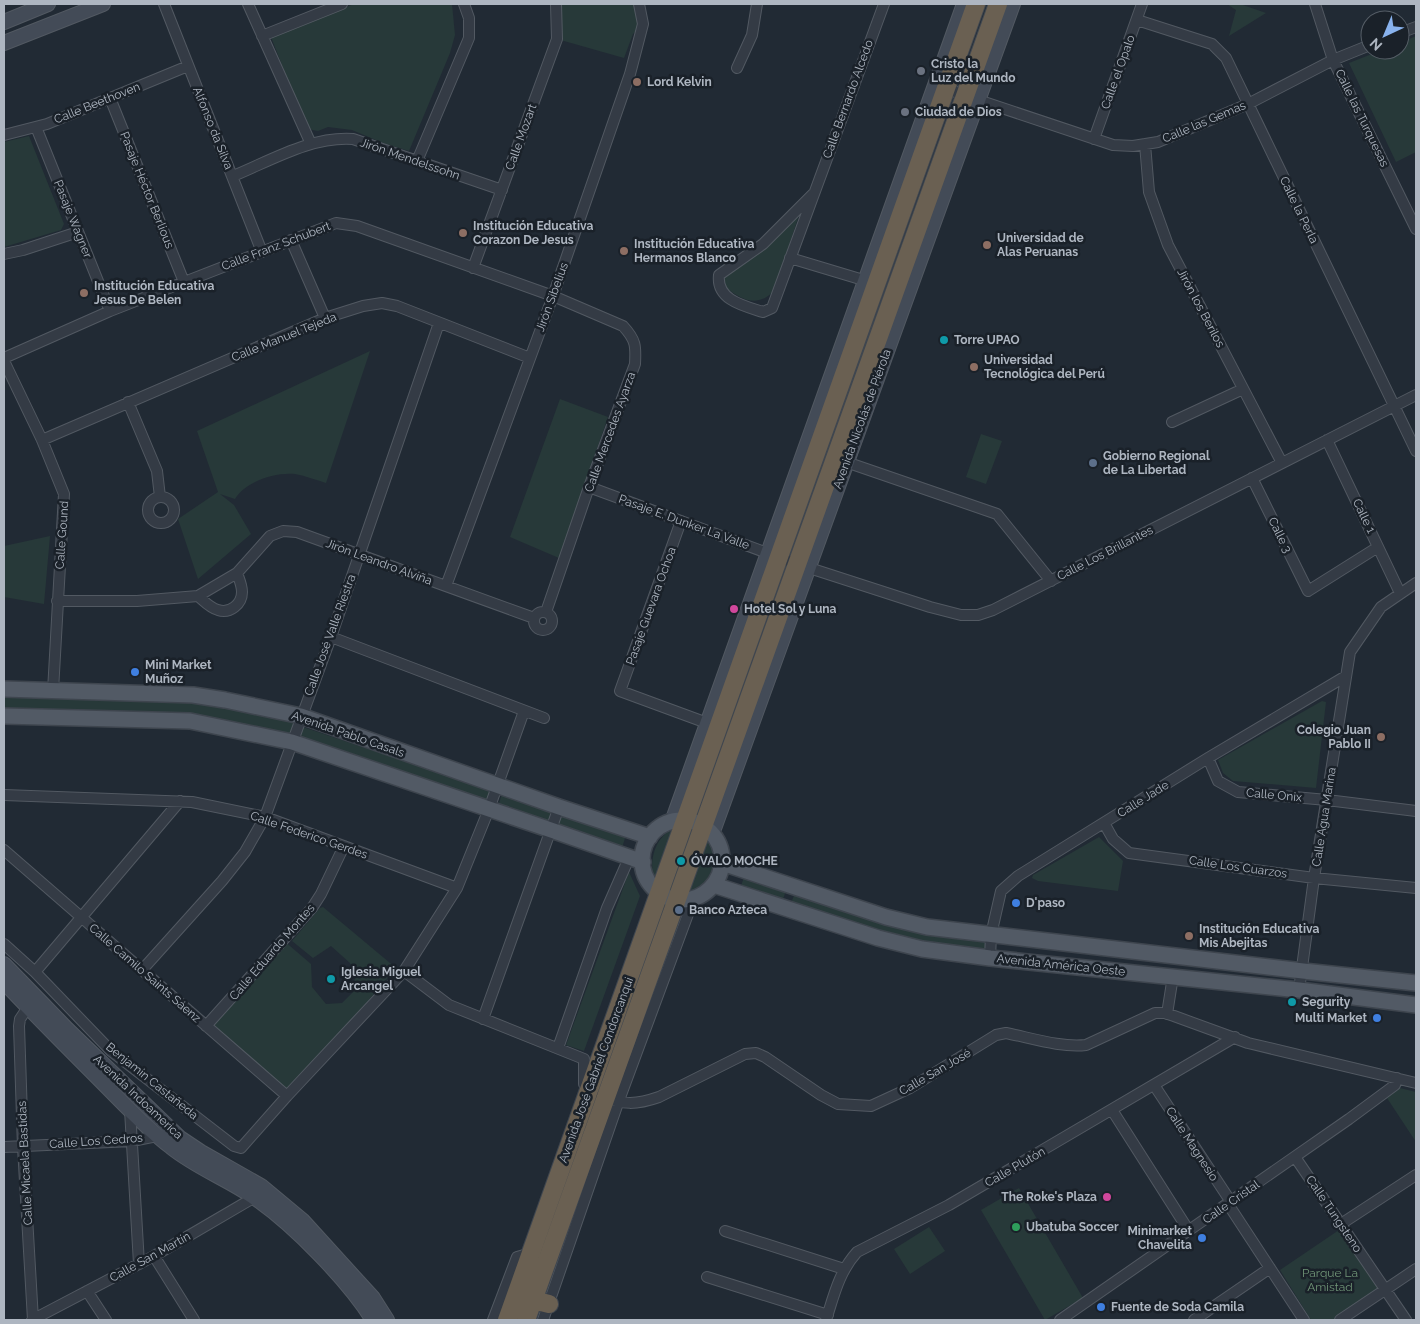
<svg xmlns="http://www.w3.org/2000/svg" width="1420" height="1324" viewBox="0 0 1420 1324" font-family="Raleway,sans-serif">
  <rect width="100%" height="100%" fill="#212a34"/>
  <!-- green -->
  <path fill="#273939" d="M354 4H452L455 35 450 53 409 151 383 143 352 130 328 127 318 131 307 129 271 37Z
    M557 4H635L643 24 633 34 624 58 557 39Z
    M1227 4H1240L1266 13 1229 36 1236 10Z
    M1416 36V152L1396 162 1349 63 1382 50H1400V43Z
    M29 136 64 224 61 230 4 247V142Z
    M801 209 774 291C757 308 742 300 725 287L722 273Z
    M370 351 326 483C316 480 306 476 295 474 275 472 246 481 235 499L220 494 234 505 251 534 198 579 178 519 218 492 197 431Z
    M560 399 608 417 559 558 510 537Z
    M981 434 1002 441 986 484 966 477Z
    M50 536 44 604 4 597V546Z
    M4 696 197 703 223 707 297 723 291 739 196 716 4 713Z
    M1322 701 1326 702 1316 788 1233 781 1223 773 1218 760Z
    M303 727 490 790 486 804 298 741Z
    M502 794 626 835 621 851 497 809Z
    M679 827 660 884 654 881C648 860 656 832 679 827Z
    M1099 837 1123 861 1118 891 1038 881 1032 878 1033 875Z
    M706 838C726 857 708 887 686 896Z
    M629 872 640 896 584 1051 566 1045Z
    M745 874 787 888 782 902 741 886Z
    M796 891 987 938 985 954 916 944 790 905Z
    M323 907 396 968 289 1095 209 1028 283 940 311 964 312 987 326 1004 342 1003 354 991 355 977 350 963 331 946 313 958 292 941 320 908Z
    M1400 1088 1416 1092V1142L1387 1098Z
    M1019 1188 1083 1298 1045 1320 981 1210Z
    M929 1227 945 1251 910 1274 894 1249Z
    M1339 1230 1380 1290 1334 1320H1311L1280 1270Z"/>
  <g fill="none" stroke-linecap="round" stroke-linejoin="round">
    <defs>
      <path id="street" d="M164 4 262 252
        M248 4 311 144
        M1315 4 1333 60 1416 229
        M1137 20 1212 44 1226 58 1416 451
        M1400 33 1416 27
        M262 36 342 4
        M737 68 752 35 757 4
        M942 87 978 100 1113 145 1133 146 1158 142 1248 104 1333 60 1370 45
        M110 98 184 282
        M36 127 110 311
        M4 135 47 124 188 66
        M1094 139 1142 4
        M1145 144 1149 192 1168 245 1282 463
        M417 161 469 38V18L464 4
        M233 176C270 161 311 136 353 139L502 190
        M813 194 763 244 719 275C716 300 744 306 763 312L772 308 884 4
        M291 240 325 318
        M4 254 23 250 78 232
        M790 258 870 282
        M473 268 557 39 556 4
        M4 358 110 311 336 223 357 226 553 296 623 326C636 340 636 346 635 364L589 487 546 612
        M4 361 42 440 64 494 53 691
        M128 402 157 471 160 497
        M1172 422 1243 389
        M42 440 325 318 363 306 382 303 397 306 530 358
        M1327 440 1400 593
        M846 462 997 514 1051 581
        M1252 478 1308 591 1378 547
        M589 487 797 564 930 607 961 615H978L993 610 1416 395
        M148 510a13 13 0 1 1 26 0a13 13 0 1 1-26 0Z
        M681 521 620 691 707 723
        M446 586 553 296 630 74 643 24 639 4
        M198 596C204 601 210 608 218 610 230 614 242 604 242 592 242 585 239 579 237 573
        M57 601H137L198 596 237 573 270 536 283 531 297 532 534 618
        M534 621a9 9 0 1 1 18 0a9 9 0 1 1-18 0Z
        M331 637 544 718
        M1208 758 1218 781 1238 792 1327 800 1416 811
        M4 795 192 802 265 817 457 888
        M1104 823 1113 839 1129 853 1314 878 1416 888
        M4 850 287 1096
        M4 944 35 972 111 1051 234 1146 241 1148 287 1096 404 971 457 888 489 809 524 711
        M990 958 991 935 1001 891 1018 876 1208 758 1346 676
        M142 970 222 881 245 852 265 817 331 637 439 323
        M404 971 449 1005 584 1059V1084L588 1090
        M35 972 180 801
        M1299 990 1314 878 1350 652 1381 607 1416 583
        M28 1007 20 1019 19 1026 23 1147 33 1320
        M1167 1014 1173 976
        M483 1019 559 807
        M206 1026 312 908 321 894 344 846
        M558 1048 607 908 629 858
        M1154 1085 1231 1202
        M601 1096C623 1105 636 1105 659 1097L745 1054 756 1053 765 1057 821 1095 838 1104 871 1106 910 1088 996 1035 1006 1033C1031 1038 1062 1048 1086 1045L1155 1013H1165L1174 1016 1248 1043 1416 1083
        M130 1110 139 1264
        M1112 1110 1189 1231
        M4 1147 132 1141 157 1136
        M1295 1157 1406 1320
        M1228 1204 1304 1320
        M1341 1224 1416 1175
        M725 1231 844 1269
        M154 1256 194 1320
        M707 1277 828 1315
        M87 1291 106 1320
        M32 1320 154 1256 255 1197 258 1194
        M493 1320 517 1257 531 1253
        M543 1320 618 1103 694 898
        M826 1320C834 1295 839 1272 857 1252L949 1205 1235 1037
        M1060 1320 1349 1119 1395 1085 1397 1078
        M1194 1320 1270 1268
        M1340 1320 1416 1269"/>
      <path id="secondary" d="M4 22 48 4
        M4 43 103 4
        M672 822 964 4
        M712 834 1013 4
        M4 964 67 1029 180 1138 201 1152 261 1186 303 1221 373 1298 387 1320
        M4 982C36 1016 69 1049 102 1082 124 1104 146 1128 171 1147 197 1168 228 1179 255 1198 294 1225 348 1280 373 1320"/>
      <path id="primary" d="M4 689 193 695 225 700 301 716 559 807 650 837
        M4 716 190 721 292 742 551 830 643 862
        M642 860a40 40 0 1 1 80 0a40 40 0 1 1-80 0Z
        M722 863 886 917 927 927 1303 971 1416 983
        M714 885 878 938 922 949 990 958 1299 990 1416 1005"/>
      <path id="highway" d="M533 1300 549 1304
        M507 1320 976 4
        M526 1320 998 4"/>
    </defs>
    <!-- street casing -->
    <use href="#street" stroke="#525962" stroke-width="12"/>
    <!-- secondary casing -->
    <use href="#secondary" stroke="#525962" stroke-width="16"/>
    <!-- primary casing -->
    <use href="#primary" stroke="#3e454e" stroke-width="18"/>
    <!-- highway casing -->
    <use href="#highway" stroke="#3f464f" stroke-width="20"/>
    <!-- street -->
    <use href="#street" stroke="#343b45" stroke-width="10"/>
    <!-- secondary -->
    <use href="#secondary" stroke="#434b57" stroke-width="14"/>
    <!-- primary -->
    <use href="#primary" stroke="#525a65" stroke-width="15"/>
    <!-- highway -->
    <use href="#highway" stroke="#6a6052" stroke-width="18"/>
  </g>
  <!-- markers -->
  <g fill="#6b7280" stroke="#1a2129" stroke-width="2">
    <circle cx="921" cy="71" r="5"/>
    <circle cx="905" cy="112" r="5"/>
  </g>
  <g fill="#8d6e63" stroke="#1a2129" stroke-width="2">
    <circle cx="637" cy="82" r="5"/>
    <circle cx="463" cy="233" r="5"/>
    <circle cx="987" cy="245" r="5"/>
    <circle cx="624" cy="251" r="5"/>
    <circle cx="84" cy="293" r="5"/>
    <circle cx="974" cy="367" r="5"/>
    <circle cx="1381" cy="737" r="5"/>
    <circle cx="1189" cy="936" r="5"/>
  </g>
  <g fill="#0f9aa8" stroke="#1a2129" stroke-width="2">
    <circle cx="944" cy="340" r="5"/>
    <circle cx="681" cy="861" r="5"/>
    <circle cx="331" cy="979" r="5"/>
    <circle cx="1292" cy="1002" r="5"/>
  </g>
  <g fill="#5c6f8a" stroke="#1a2129" stroke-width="2">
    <circle cx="1093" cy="463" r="5"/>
    <circle cx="679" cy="910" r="5"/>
  </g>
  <g fill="#d1479c" stroke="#1a2129" stroke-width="2">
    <circle cx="734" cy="609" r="5"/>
    <circle cx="1107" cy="1197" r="5"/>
  </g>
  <g fill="#3f7fe0" stroke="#1a2129" stroke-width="2">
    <circle cx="135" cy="672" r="5"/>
    <circle cx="1016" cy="903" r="5"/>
    <circle cx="1377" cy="1018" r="5"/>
    <circle cx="1202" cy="1238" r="5"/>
    <circle cx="1101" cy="1307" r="5"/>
  </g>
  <circle fill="#2e9e5b" stroke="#1a2129" stroke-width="2" cx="1016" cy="1227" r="5"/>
  <g text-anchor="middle" stroke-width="5" stroke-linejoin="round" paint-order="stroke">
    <!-- poi labels -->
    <g font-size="12" font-weight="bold" fill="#aeb6c1" stroke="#1a2129" text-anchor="start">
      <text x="931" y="68">Cristo la<tspan x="931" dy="14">Luz del Mundo</tspan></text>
      <text x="647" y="86">Lord Kelvin</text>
      <text x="915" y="116">Ciudad de Dios</text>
      <text x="473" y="230">Institución Educativa<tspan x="473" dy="14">Corazon De Jesus</tspan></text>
      <text x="997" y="242">Universidad de<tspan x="997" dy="14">Alas Peruanas</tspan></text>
      <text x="634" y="248">Institución Educativa<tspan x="634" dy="14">Hermanos Blanco</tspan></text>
      <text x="94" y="290">Institución Educativa<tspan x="94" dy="14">Jesus De Belen</tspan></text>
      <text x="954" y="344">Torre UPAO</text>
      <text x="984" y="364">Universidad<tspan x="984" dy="14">Tecnológica del Perú</tspan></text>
      <text x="1103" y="460">Gobierno Regional<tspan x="1103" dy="14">de La Libertad</tspan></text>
      <text x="744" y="613">Hotel Sol y Luna</text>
      <text x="145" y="669">Mini Market<tspan x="145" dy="14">Muñoz</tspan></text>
      <text x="1371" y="734" text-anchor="end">Colegio Juan<tspan x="1371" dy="14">Pablo II</tspan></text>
      <text x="691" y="865">ÓVALO MOCHE</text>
      <text x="1026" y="907">D'paso</text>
      <text x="689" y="914">Banco Azteca</text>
      <text x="1199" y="933">Institución Educativa<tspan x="1199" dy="14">Mis Abejitas</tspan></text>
      <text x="341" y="976">Iglesia Miguel<tspan x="341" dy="14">Arcangel</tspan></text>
      <text x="1302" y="1006">Segurity</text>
      <text x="1367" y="1022" text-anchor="end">Multi Market</text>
      <text x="1097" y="1201" text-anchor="end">The Roke's Plaza</text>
      <text x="1026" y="1231">Ubatuba Soccer</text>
      <text x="1192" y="1235" text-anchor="end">Minimarket<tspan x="1192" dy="14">Chavelita</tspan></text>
      <text x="1111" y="1311">Fuente de Soda Camila</text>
    </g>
    <!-- street labels -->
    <g font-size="12" fill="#aeb6c1" stroke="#1a2129">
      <text transform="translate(1118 72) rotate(-70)" y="4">Calle el Opalo</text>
      <text transform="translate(848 99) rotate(-70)" y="4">Calle Bernardo Alcedo</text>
      <text transform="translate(97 103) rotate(-22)" y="4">Calle Beethoven</text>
      <text transform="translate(1362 118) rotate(64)" y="4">Calle las Turquesas</text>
      <text transform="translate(1204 122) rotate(-23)" y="4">Calle las Gemas</text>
      <text transform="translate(213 128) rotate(68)" y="4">Alfonso da Silva</text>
      <text transform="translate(521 137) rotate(-70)" y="4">Calle Mozart</text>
      <text transform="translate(410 159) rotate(19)" y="4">Jirón Mendelssohn</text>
      <text transform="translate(147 190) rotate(68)" y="4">Pasaje Héctor Berlious</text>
      <text transform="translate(1299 210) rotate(64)" y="4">Calle la Perla</text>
      <text transform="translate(73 219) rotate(68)" y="4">Pasaje Wagner</text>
      <text transform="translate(276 246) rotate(-21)" y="4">Calle Franz Schubert</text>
      <text transform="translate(552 297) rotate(-70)" y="4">Jirón Sibelius</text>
      <text transform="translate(1201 308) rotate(62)" y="4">Jirón los Berilos</text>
      <text transform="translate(284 337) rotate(-22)" y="4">Calle Manuel Tejeda</text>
      <text transform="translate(862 419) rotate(-70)" y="4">Avenida Nicolás de Piérola</text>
      <text transform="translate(610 432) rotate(-70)" y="4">Calle Mercedes Ayarza</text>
      <text transform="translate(1364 516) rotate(64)" y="4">Calle 1</text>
      <text transform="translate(684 522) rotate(20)" y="4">Pasaje E. Dunker La Valle</text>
      <text transform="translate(62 535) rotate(-86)" y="4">Calle Gound</text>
      <text transform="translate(1280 535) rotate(64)" y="4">Calle 3</text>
      <text transform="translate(1105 553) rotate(-27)" y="4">Calle Los Brillantes</text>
      <text transform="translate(379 562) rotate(20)" y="4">Jirón Leandro Alviña</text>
      <text transform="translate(651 606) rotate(-70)" y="4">Pasaje Guevara Ochoa</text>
      <text transform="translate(330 635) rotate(-70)" y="4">Calle José Valle Riestra</text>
      <text transform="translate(348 734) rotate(19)" y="4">Avenida Pablo Casals</text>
      <text transform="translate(1274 795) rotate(5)" y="4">Calle Onix</text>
      <text transform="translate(1143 799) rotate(-32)" y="4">Calle Jade</text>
      <text transform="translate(1324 817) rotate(-81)" y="4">Calle Agua Marina</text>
      <text transform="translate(309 835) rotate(19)" y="4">Calle Federico Gerdes</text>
      <text transform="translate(1238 867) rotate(8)" y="4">Calle Los Cuarzos</text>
      <text transform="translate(272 952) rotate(-49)" y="4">Calle Eduardo Montes</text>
      <text transform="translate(1061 965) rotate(6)" y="4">Avenida América Oeste</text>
      <text transform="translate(145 973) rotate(41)" y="4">Calle Camilo Saints Sáenz</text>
      <text transform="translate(596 1070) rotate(-70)" y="4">Avenida José Gabriel Condorcanqui</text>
      <text transform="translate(935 1072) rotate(-30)" y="4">Calle San José</text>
      <text transform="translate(152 1081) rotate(39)" y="4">Benjamin Castañeda</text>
      <text transform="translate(138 1097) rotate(43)" y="4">Avenida Indoamerica</text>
      <text transform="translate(96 1141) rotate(-4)" y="4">Calle Los Cedros</text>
      <text transform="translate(1192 1144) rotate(57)" y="4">Calle Magnesio</text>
      <text transform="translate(25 1163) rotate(-93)" y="4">Calle Micaela Bastidas</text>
      <text transform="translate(1015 1167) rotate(-30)" y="4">Calle Plutón</text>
      <text transform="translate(1231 1202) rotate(-35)" y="4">Calle Cristal</text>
      <text transform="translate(1334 1214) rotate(56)" y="4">Calle Tungsteno</text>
      <text transform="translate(150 1257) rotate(-29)" y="4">Calle San Martín</text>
    </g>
    <!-- park labels -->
    <g font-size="12" fill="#709577" stroke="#1a2129">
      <text x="1330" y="1277">Parque La<tspan x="1330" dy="14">Amistad</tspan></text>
    </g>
  </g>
  <!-- border -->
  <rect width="1420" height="1324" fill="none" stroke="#aeb6c1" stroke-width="10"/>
  <!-- north arrow -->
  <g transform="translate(1385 35) rotate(224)"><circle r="24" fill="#1a2129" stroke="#555d66"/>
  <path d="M0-4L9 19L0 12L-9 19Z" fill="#88b2ed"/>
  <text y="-8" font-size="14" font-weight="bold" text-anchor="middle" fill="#aeb6c1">N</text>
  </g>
</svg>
